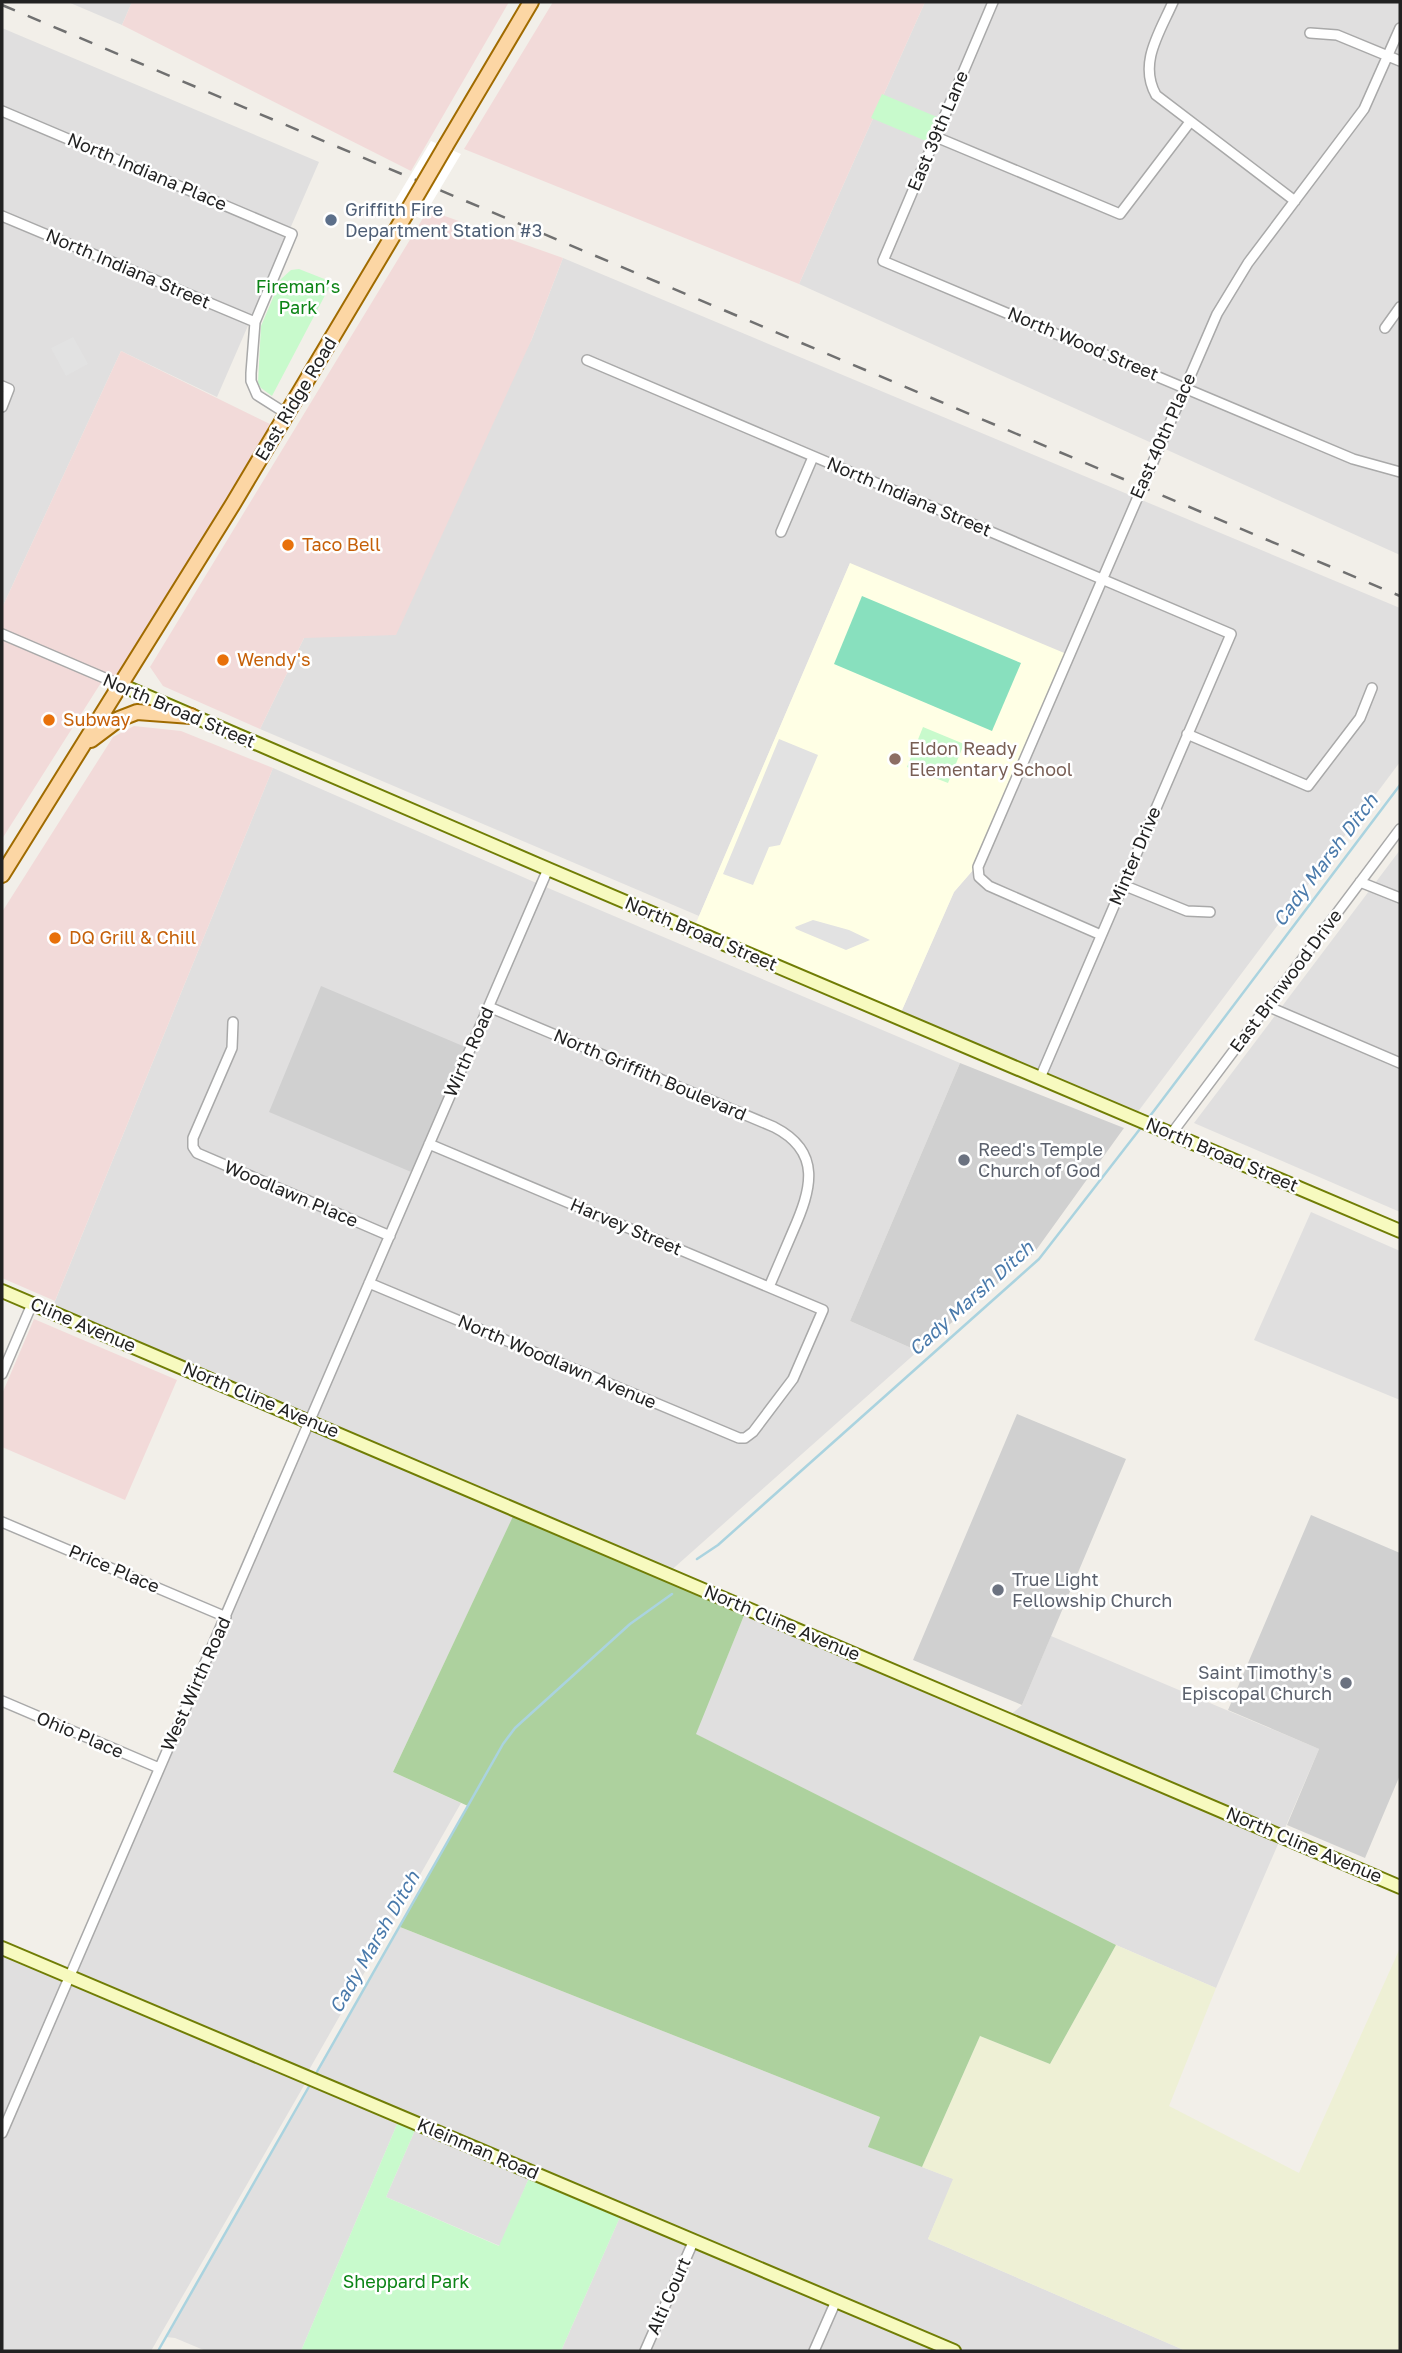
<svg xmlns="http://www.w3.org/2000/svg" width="1402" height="2353" viewBox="0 0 1402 2353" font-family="'Golos Text',sans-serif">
  <rect width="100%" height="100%" fill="#f2efe9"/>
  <!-- residential -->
  <path fill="#e0dfdf" d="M68 2H132L122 25Z
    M925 2H1400V555L799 284Z
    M2 28 319 162 217 397 121 351 2 608Z
    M563 258 1400 608V762L1134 1117 899 1017 954 892 980 862 850 563 699 916 260 729 304 638 531 341Z
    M273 768 541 885 960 1063 850 1321 918 1351 667 1574 51 1311Z
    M1400 850V1212L1194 1123Z
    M1311 1212 1400 1251V1400L1254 1340Z
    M311 1426 514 1515 393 1772 461 1803 309 2070 74 1976Z
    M747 1608 1007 1718 1022 1705 1051 1636 1319 1749 1216 1988 1116 1945 695 1734Z
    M400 1927 880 2117 869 2147 954 2179 928 2239 1186 2351H561L620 2217 529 2178 500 2246 386 2197 415 2130 398 2122 301 2351H206L175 2338 166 2337Z
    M2 1952 306 2082 151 2351H2Z"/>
  <!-- commercial -->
  <path fill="#f2dad9" d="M132 2H509L411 171 122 25Z
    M553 2H925L799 284 464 149Z
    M428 210 563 258 531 341 396 635 304 638 260 729 163 686 150 667Z
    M121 351 276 427 120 682 2 631V608Z
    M2 635 104 678 2 839Z
    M134 726 181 731 273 768 55 1301 2 1278V912L113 737Z
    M34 1319 177 1380 125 1500 2 1447V1394Z"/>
  <!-- education -->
  <path fill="#ffffe5" d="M850 563 1069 655 980 862 954 892 899 1017 693 930Z"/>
  <!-- religious -->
  <path fill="#d0d0d0" d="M321 986 470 1049 416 1174 269 1112Z
    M960 1063 1124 1128 1034 1253 918 1351 850 1321Z
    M1017 1414 1126 1459 1022 1705 913 1660Z
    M1311 1515 1400 1553V1775L1365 1858 1287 1825 1319 1749 1228 1710Z"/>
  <!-- farmland -->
  <path fill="#eef0d5" d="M1116 1945 1216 1988 1169 2106 1299 2173 1400 1948V2351H1186L928 2239 953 2179 922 2167 980 2036 1050 2064Z"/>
  <!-- forest -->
  <path fill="#add19e" d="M516 1510 747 1608 696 1734 1116 1945 1050 2064 980 2036 922 2167 868 2147 880 2117 400 1927 468 1806 393 1772Z"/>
  <!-- park -->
  <path fill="#c8facc" d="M882 94 937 117 926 141 871 118Z
    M299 269 332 282 272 396 261 388 258 383 261 326 281 279 291 270Z
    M923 727 964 744 948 783 907 767Z
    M398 2122 415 2130 386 2197 499 2246 529 2178 620 2217 561 2351H301Z"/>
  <!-- pitch -->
  <path fill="#88e0be" d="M862 596 1021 663 992 731 834 664Z"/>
  <!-- parking -->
  <path fill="#e2e2e2" d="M73 337 88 364 66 376 51 348Z
    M779 739 818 755 780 845 769 847 753 885 723 874Z
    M813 920 849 930 870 940 846 950 796 929 795 927Z"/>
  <!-- pier -->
  <path fill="#fff" d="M431 141 461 154 422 219 392 206Z"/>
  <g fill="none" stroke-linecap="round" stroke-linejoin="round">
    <!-- stream -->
    <path stroke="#aad3df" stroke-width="2.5" d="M1147 1120 1400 785
      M697 1559 718 1545 1039 1259 1143 1125
      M314 2077 503 1744 515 1728 630 1624 672 1594
      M158 2351 311 2083"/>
    <defs>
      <path id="street" d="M993 2 883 261 1353 459 1400 472
        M1173 2C1160 32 1138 63 1156 95L1295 201
        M1310 33 1337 35 1400 61
        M2 111 292 234 255 322 251 373V381L257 395 287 414
        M936 137 1120 214 1190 122
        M2 216 255 322
        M1385 328 1400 307
        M587 360 1231 634 1040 1078
        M2 386 9 389 2 407
        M781 532 813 457
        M2 634 121 685
        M1187 734 1308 786 1360 718 1372 688
        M1360 882 1400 898
        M1123 885 1187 911 1210 912
        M1101 935 989 886 979 877 978 867 1217 314 1248 263 1364 109 1400 28
        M1267 1006 1400 1063
        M489 1007 774 1127C823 1152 811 1190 793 1231 785 1250 777 1268 769 1287
        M233 1022 232 1048 193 1138V1147L197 1153 390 1236
        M1172 1133 1400 829
        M369 1283 739 1438H745L753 1432 793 1379 823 1310 429 1144
        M2 1374 32 1304
        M2 1522 226 1617
        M2 1701 159 1768
        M2 2133 548 869
        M645 2351 694 2240
        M814 2351 836 2301"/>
      <path id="secondary" d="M121 685 548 869 1400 1231
        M2 1291 1400 1887
        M2 1948 954 2351"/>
      <path id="primary" d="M445 147 531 2
        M91 740 119 719 137 712 191 716
        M2 875 233 504 407 212"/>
    </defs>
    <!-- street casing -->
    <use href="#street" stroke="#a9a9a9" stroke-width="12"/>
    <!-- secondary casing -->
    <use href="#secondary" stroke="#707d05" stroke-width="16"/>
    <!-- primary casing -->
    <use href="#primary" stroke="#a06b00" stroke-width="18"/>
    <!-- street -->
    <use href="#street" stroke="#fff" stroke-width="9"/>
    <!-- secondary -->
    <use href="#secondary" stroke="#f7fabf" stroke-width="12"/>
    <!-- primary -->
    <use href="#primary" stroke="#fcd6a4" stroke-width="14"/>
    <!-- rail -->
    <path stroke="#707070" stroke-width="2.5" stroke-dasharray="14 14" stroke-linecap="butt" d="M2 5 1400 596"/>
    <defs>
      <path id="primary-bridge" d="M407 212 445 147"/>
    </defs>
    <!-- primary-bridge casing -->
    <use href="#primary-bridge" stroke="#a06b00" stroke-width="18" stroke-linecap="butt"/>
    <!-- primary-bridge -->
    <use href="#primary-bridge" stroke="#fcd6a4" stroke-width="14"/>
  </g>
  <!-- markers -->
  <circle fill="#5c6f8a" stroke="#fff" stroke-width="2.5" cx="331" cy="220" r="7"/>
  <g fill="#e8710a" stroke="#fff" stroke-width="2.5">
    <circle cx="288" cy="545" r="7"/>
    <circle cx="223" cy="660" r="7"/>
    <circle cx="49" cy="720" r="7"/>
    <circle cx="55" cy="938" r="7"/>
  </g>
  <circle fill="#8d6e63" stroke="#fff" stroke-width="2.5" cx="895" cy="759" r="7"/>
  <g fill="#6b7280" stroke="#fff" stroke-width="2.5">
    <circle cx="964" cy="1160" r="7"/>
    <circle cx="998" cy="1590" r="7"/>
    <circle cx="1346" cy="1683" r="7"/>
  </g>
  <g text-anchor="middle" stroke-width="5" stroke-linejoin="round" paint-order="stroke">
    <!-- street labels -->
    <g font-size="18" fill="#222" stroke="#fff">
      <text transform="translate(938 131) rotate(-67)" y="6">East 39th Lane</text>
      <text transform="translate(147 172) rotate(23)" y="6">North Indiana Place</text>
      <text transform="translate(128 269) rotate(23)" y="6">North Indiana Street</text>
      <text transform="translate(1083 344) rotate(23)" y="6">North Wood Street</text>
      <text transform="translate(296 399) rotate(-59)" y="6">East Ridge Road</text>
      <text transform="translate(1163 436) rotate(-66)" y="6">East 40th Place</text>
      <text transform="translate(909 497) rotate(23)" y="6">North Indiana Street</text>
      <text transform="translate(179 711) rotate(23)" y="6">North Broad Street</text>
      <text transform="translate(1135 856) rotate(-67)" y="6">Minter Drive</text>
      <text transform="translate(701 934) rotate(23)" y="6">North Broad Street</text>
      <text transform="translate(1286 981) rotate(-53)" y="6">East Brinwood Drive</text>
      <text transform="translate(469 1052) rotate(-66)" y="6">Wirth Road</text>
      <text transform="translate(650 1075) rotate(23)" y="6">North Griffith Boulevard</text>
      <text transform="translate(1222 1155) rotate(23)" y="6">North Broad Street</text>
      <text transform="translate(291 1194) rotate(23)" y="6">Woodlawn Place</text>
      <text transform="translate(626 1227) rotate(23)" y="6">Harvey Street</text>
      <text transform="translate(83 1325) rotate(23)" y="6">Cline Avenue</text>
      <text transform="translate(557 1362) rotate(23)" y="6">North Woodlawn Avenue</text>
      <text transform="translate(261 1400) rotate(23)" y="6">North Cline Avenue</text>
      <text transform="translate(114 1569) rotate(23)" y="6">Price Place</text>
      <text transform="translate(782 1623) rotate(23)" y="6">North Cline Avenue</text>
      <text transform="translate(196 1684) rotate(-66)" y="6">West Wirth Road</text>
      <text transform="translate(80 1735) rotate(23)" y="6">Ohio Place</text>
      <text transform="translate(1304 1845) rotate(23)" y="6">North Cline Avenue</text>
      <text transform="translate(478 2149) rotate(23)" y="6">Kleinman Road</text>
      <text transform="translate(669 2296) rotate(-66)" y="6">Alti Court</text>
    </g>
    <!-- service labels -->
    <g font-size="18" fill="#4e5e75" stroke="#fff" text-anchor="start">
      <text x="345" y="216">Griffith Fire<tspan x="345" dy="21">Department Station #3</tspan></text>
    </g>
    <!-- park labels -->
    <g font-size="18" fill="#0c8416" stroke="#fff">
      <text x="298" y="293">Fireman’s<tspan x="298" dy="21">Park</tspan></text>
      <text x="406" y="2288">Sheppard Park</text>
    </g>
    <!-- food labels -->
    <g font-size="18" fill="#c56008" stroke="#fff" text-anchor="start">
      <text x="302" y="551">Taco Bell</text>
      <text x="237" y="666">Wendy's</text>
      <text x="63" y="726">Subway</text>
      <text x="69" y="944">DQ Grill &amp; Chill</text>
    </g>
    <!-- education labels -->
    <g font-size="18" fill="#785e54" stroke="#fff" text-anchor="start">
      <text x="909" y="755">Eldon Ready<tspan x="909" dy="21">Elementary School</tspan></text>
    </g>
    <!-- worship labels -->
    <g font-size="18" fill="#5b616d" stroke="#fff" text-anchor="start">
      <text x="978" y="1156">Reed's Temple<tspan x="978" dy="21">Church of God</tspan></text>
      <text x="1012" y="1586">True Light<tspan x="1012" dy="21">Fellowship Church</tspan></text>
      <text x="1332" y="1679" text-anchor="end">Saint Timothy's<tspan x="1332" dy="21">Episcopal Church</tspan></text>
    </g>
    <!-- water labels -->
    <g font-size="19" font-style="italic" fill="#4a7aab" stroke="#fff">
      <text transform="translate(1325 860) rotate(-53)" y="7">Cady Marsh Ditch</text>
      <text transform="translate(971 1298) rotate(-42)" y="7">Cady Marsh Ditch</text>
      <text transform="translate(374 1942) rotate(-60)" y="7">Cady Marsh Ditch</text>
    </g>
  </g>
  <!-- border -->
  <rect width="1402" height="2353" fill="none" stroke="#222222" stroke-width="7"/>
</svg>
